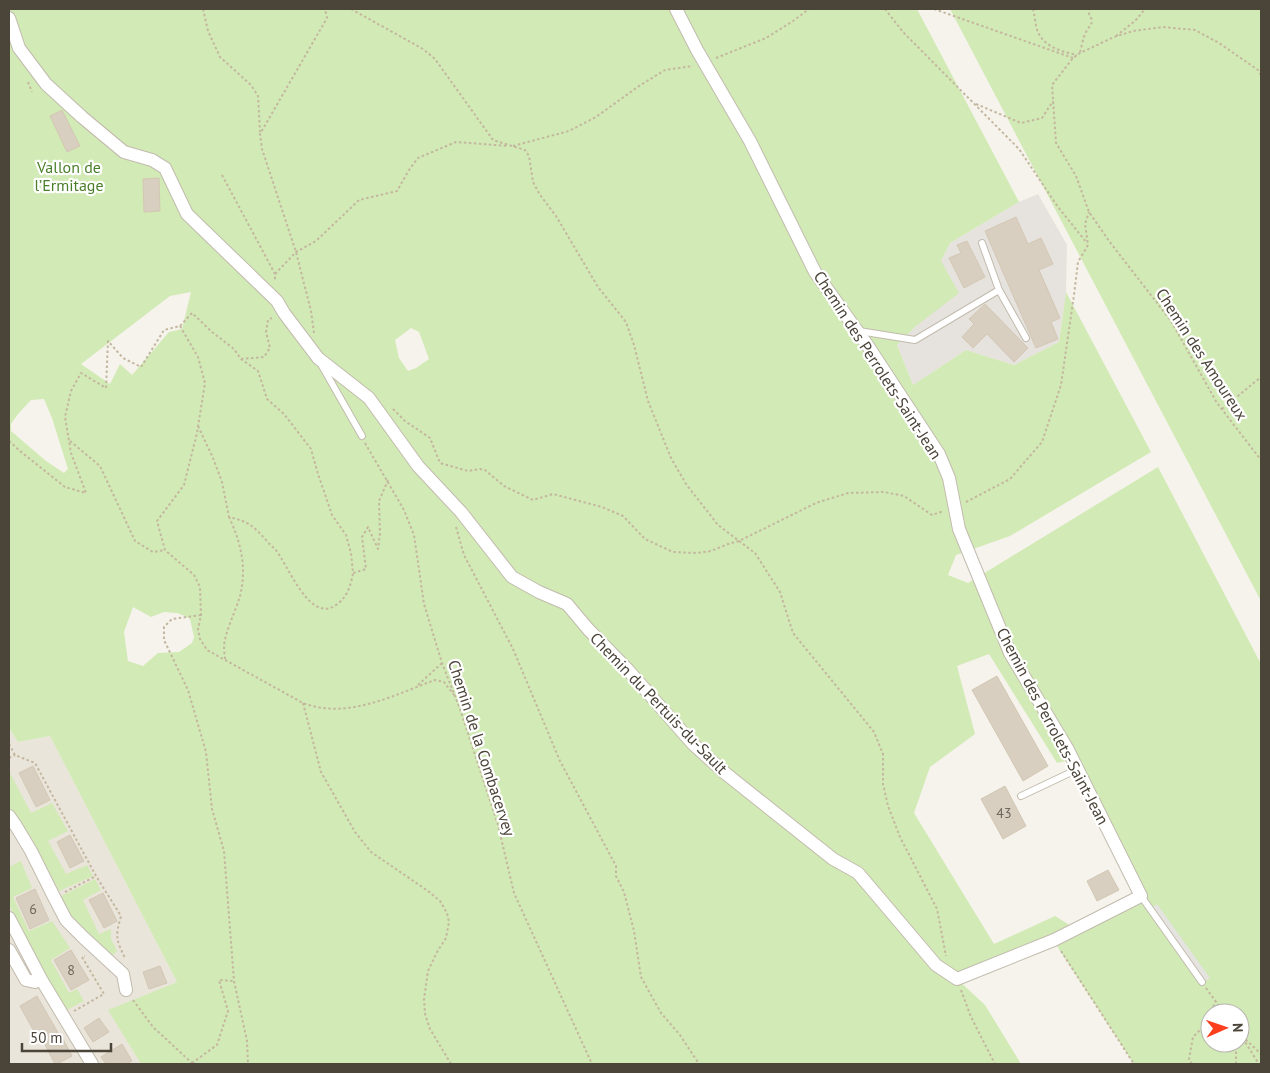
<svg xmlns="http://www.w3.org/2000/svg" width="1270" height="1073" viewBox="0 0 1270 1073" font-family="'PT Sans',sans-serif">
  <rect width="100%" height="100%" fill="#f6f3ec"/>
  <!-- residential -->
  <path fill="#eae5da" d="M9 728 18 742 50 736 177 982 109 1010 141 1064H9Z"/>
  <!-- industrial -->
  <path fill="#e6e2dd" d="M1038 194 1067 245 1066 292 1059 342 1014 365 966 350 913 385 897 345 916 326 941 261 950 243 1019 202Z"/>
  <!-- green -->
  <path fill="#d2eab5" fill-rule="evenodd" d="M9 9H917L1019 202 950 243 941 261 959 293 916 326 897 345 913 385 966 350 1014 365 1059 342 1066 292 1151 452 1010 536 956 555 948 575 968 583 1158 467 1261 664V1064H1134L1053 940 957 979 985 1005 1021 1064H141L108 1010 177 982 50 736 18 742 9 728ZM191 292 182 329 169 332 132 375 120 364 110 384 81 364 170 296ZM411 328 419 332 429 359 416 368 408 371 399 358 395 340ZM44 399 52 418 68 469 64 473 46 461 11 431V424L18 414 31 400ZM133 607 151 617 164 612 177 613 185 616 190 619 194 637 192 643 179 652 158 653 143 666 128 661 124 632ZM989 654 1057 763 1078 758 1148 897 1079 931 1055 916 994 944 914 813 930 767 975 734 957 666ZM1210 1013H1240V1043H1210Z
    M950 9H1261V601Z
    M9 771 31 813 52 803 68 831 48 841 66 874 87 865 93 876 59 891 31 837 9 809Z
    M21 861 32 888 13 897 29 931 52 921 70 948 51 960 69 993 77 989 84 1001 65 1011 9 905V867Z
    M95 879 101 890 83 900 99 934 111 929V939L117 951 112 956 80 926 68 913 59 897Z"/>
  <!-- parking -->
  <path fill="#e5e3e0" d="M1157 904 1210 978 1205 981 1153 907Z"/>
  <!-- building -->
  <path fill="#d8cfc1" stroke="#d3c7b4" d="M62 110 80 146 67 152 50 116Z
    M159 178 160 211 144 212 143 179Z
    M1016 217 1028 244 1041 238 1053 264 1039 270 1060 318 1051 322 1058 339 1036 348 985 231Z
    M967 241 985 277 964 288 949 258 961 253 957 245Z
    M985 304 1028 348 1014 362 987 334 973 348 962 337 974 324 969 319Z
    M997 676 1048 766 1023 781 972 690Z
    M33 766 50 800 36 807 19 773Z
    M1005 786 1026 826 1003 839 981 799Z
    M70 835 84 861 70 868 57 842Z
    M1108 870 1119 890 1097 901 1087 881Z
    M35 889 49 920 30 929 16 898Z
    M103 893 117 921 104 928 89 900Z
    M71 950 89 980 71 990 54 960Z
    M160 966 167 983 149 989 143 972Z
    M37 996 61 1038 62 1037 72 1056 57 1064H55L39 1033 36 1035 20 1006Z
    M99 1018 109 1032 93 1042 84 1028Z
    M122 1044 132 1061 126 1064H106L101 1057Z"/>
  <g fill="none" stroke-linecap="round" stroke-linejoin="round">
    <defs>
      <path id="service" d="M982 243 999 290 1026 338
        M859 331 915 340 999 290
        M322 366 362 436
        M1021 796 1078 769
        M1141 896 1202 982"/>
      <path id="minor" d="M9 18 19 48 46 84 82 117 124 152 152 160 165 168 187 214 277 301 284 313 318 358 369 398 418 466 461 512 512 577 539 592 567 604 588 629 628 670 693 744 725 773 833 859 858 873 936 965 957 979 1054 940 1141 896 1067 748 1010 653 959 529 949 478 939 454 868 346 815 272 750 141 697 50 676 9
        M9 816 16 826 31 851 54 897 66 920 84 938 123 974 126 990
        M9 918 41 979 92 1064
        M9 950 26 980 35 982 41 979"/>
    </defs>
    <!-- service casing -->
    <use href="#service" stroke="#c2bbae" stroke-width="8"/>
    <!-- minor casing -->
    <use href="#minor" stroke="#c2bbae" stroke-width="14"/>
    <!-- path -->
    <path stroke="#c4b79f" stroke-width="2" stroke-dasharray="2.5 2.5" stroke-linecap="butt" d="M203 9 208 31 220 57 251 85 258 96 260 132
      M351 9 423 49 435 59 493 140 525 150 529 156 533 182 540 195 556 216 598 287 626 322 634 345 648 401 671 458 686 484 718 525 755 553 780 592 793 633 874 732 883 754V784L888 806 900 837 937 909 946 956
      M885 9 903 32 1019 149 1058 207 1087 243
      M934 9 1073 58
      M1033 9C1035 16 1035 25 1038 32 1044 47 1063 52 1077 55
      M1116 36 1135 21 1145 9
      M1080 52C1082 46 1083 37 1086 32 1090 24 1095 24 1089 14L1090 9
      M716 58 766 38 793 21 809 9
      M1261 75 1258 70 1219 43 1195 30 1163 27 1133 31 1114 37 1080 53 1073 58 1052 85 1056 143 1076 176 1089 212 1109 241 1171 321 1217 403 1261 460
      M28 82 32 92
      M976 104 1021 123 1042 118 1053 101
      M513 146 569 131 596 117 639 86 665 70 693 66
      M222 175 275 274V281
      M275 274 296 252 316 241 359 200 397 191 409 170 418 158 456 142 508 146
      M180 326 198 357 205 383 197 433 184 485 157 521 165 550 194 575 200 587 201 615 198 629 200 639 207 650 303 703C347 720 394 695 435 680L444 682 454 695
      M314 333 311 311 296 252 262 149 260 134 327 18 325 9
      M241 359 264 357 270 348 266 332 268 320 272 318
      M393 409 405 421 430 438 440 463 468 471 480 469 485 470 504 486 533 500 553 494 602 507 623 516 645 539 673 552 697 553 711 551 728 544 739 541 816 503 848 493 884 492 904 496 932 515 944 511
      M1222 409 1261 377
      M198 426 213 458 222 482 229 517C250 522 253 526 267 541 269 544 272 546 275 549 288 564 309 624 336 605 347 598 351 585 353 573
      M9 441 20 451 65 487 86 493 71 453 65 417 71 391 81 373 106 388 108 341 123 358 141 367 164 330 180 326 192 313 212 332 234 349 241 359 258 371 267 399 284 414 311 449 318 474 332 515 346 535 351 553 353 573 366 569 362 537 368 527 378 549 380 533 379 501 388 480
      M70 441 100 466 135 541 153 552 165 550
      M365 443 404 510 414 535 424 604 442 663 460 709 498 825 514 893 592 1064
      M966 502 1010 479 1042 442 1061 385 1074 295 1078 262 1088 245 1085 224 1089 212
      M456 527 464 555 513 649 560 761 616 866V876L624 892 634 931 641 977 661 1013 680 1035 699 1064
      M201 615 172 619 164 627V640L188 690 206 752 212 809 224 851 234 981 247 1041 248 1064
      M225 659C225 656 224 652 224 648 224 633 236 611 240 596 247 567 241 543 229 517
      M418 685 442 663
      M303 703 321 772 355 832 371 852 428 891 440 901 447 913 449 922 446 938 437 952 428 971 424 999 425 1014 430 1029 451 1064
      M9 744 15 755 35 763 96 876 121 916C115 937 116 939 125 958
      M9 758 15 755
      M65 892 96 876
      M1061 951 1134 1064
      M1206 988 1224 1013
      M961 990 971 1017 995 1064
      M133 1000 153 1027 193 1064
      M74 1011 104 994 82 957 85 956
      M1240 1034 1259 1064
      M1242 1036 1261 1054
      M192 1063 217 1045 228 1011 219 980 234 981
      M1192 1064 1189 1059 1193 1037 1204 1026 1216 1001
      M1236 1064V1043"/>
    <!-- service -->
    <use href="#service" stroke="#fff" stroke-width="6"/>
    <!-- minor -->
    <use href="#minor" stroke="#fff" stroke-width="12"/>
  </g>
  <g text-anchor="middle" stroke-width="4.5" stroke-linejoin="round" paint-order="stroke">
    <!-- number labels -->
    <g font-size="14" fill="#6e675b">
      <text x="1004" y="818">43</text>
      <text x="33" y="914">6</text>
      <text x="71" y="975">8</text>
    </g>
    <!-- park labels -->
    <g font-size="16" fill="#4a7f2a" stroke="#fff">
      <text x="69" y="173">Vallon de<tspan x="69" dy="18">l’Ermitage</tspan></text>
    </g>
    <!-- street labels -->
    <g font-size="16" fill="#4b4439" stroke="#fff">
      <text transform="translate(1202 354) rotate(57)" y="6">Chemin des Amoureux</text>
      <text transform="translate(878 365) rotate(57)" y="6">Chemin des Perrolets-Saint-Jean</text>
      <text transform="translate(659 703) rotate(46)" y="6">Chemin du Pertuis-du-Sault</text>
      <text transform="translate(1053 726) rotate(62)" y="6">Chemin des Perrolets-Saint-Jean</text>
      <text transform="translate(482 748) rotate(72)" y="6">Chemin de la Combacervey</text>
    </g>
  </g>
  <!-- border -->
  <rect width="1270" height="1073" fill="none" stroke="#4b4439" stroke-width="20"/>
  <!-- north arrow -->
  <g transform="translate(1225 1028) rotate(88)"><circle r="24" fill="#ffffff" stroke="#b7b4b0"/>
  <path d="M0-4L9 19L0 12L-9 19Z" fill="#fc3f1d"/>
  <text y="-8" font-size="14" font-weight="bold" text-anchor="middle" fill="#4b4439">N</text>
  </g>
  <!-- scale -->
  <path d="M22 1043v8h89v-8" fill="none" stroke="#4b4439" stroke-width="2.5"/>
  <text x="30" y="1043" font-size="15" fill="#4b4439" stroke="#ffffff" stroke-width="4" paint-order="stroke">50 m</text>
</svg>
